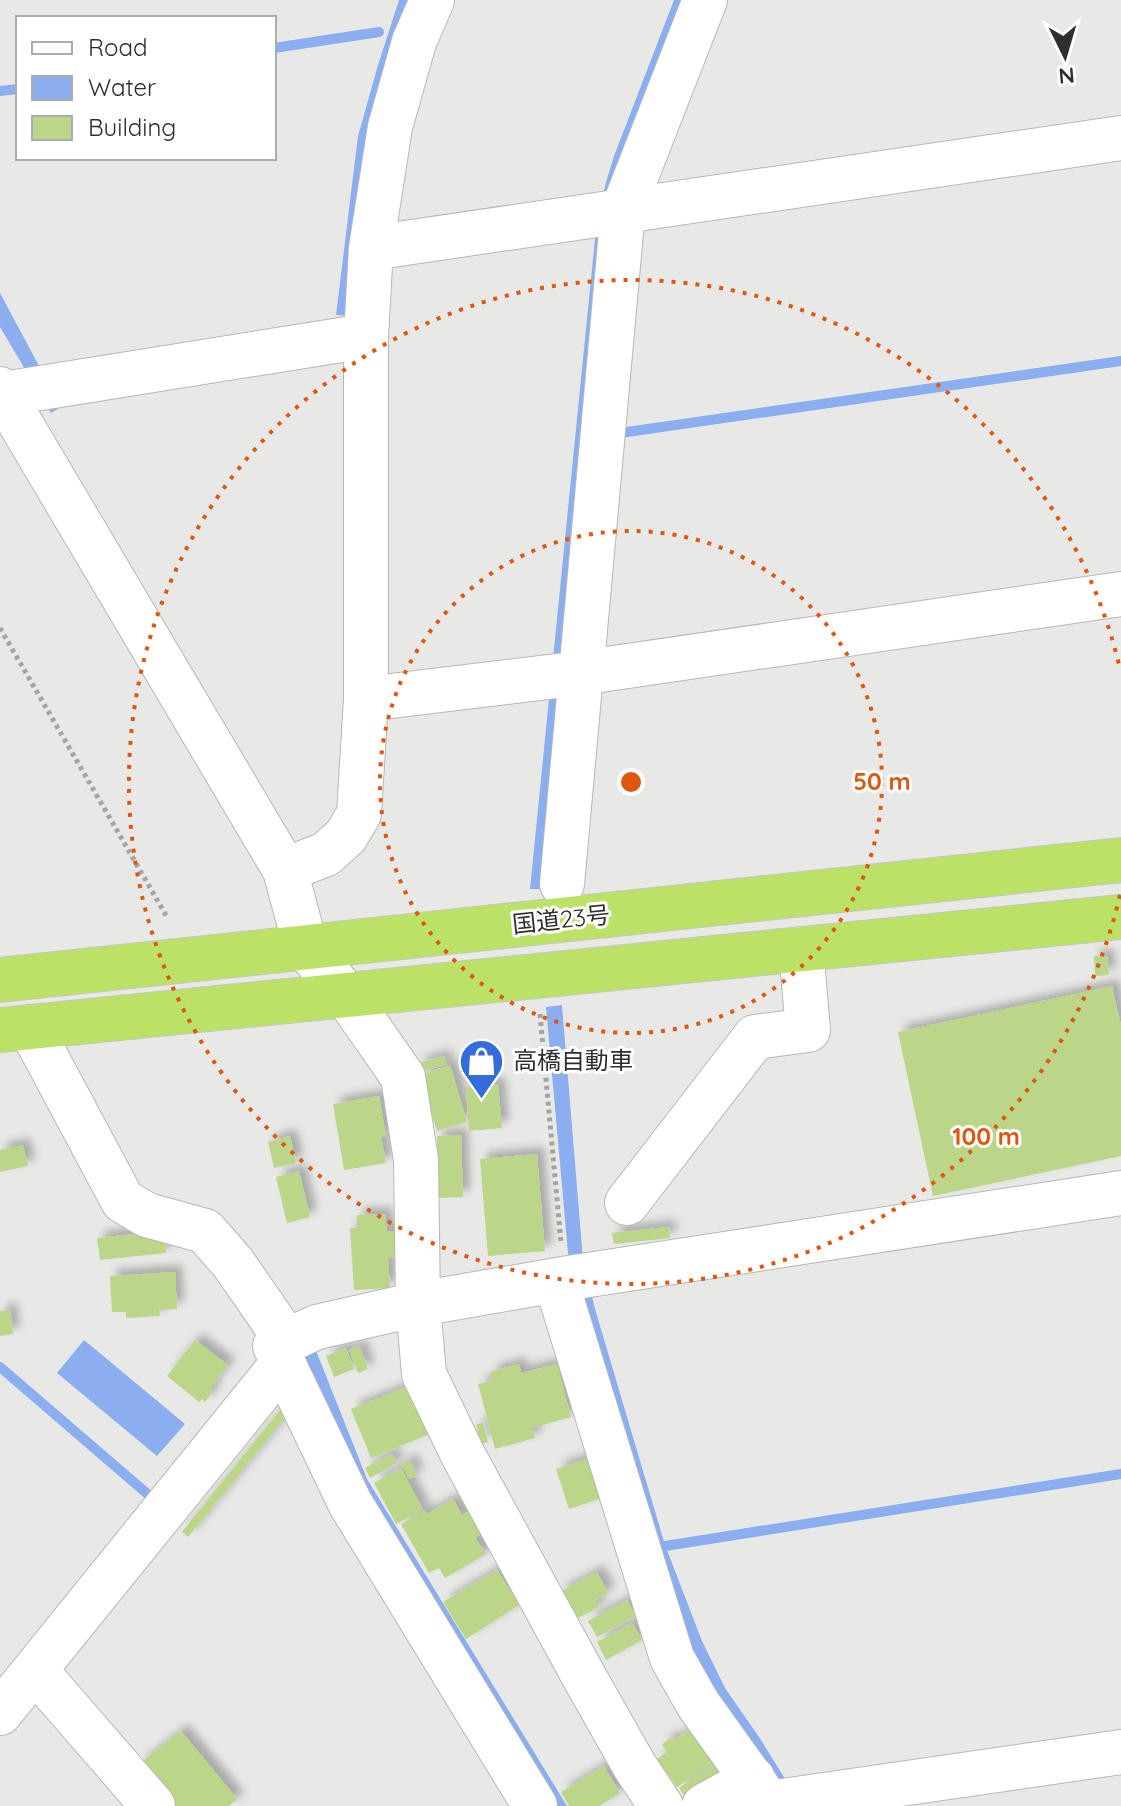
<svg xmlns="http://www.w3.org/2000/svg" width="1121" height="1806" viewBox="0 0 1121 1806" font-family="Quicksand,'Noto Sans JP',sans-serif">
  <defs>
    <filter id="shadow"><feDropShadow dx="7" dy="-7" stdDeviation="4" flood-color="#0004"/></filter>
  </defs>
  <rect width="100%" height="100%" fill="#e8e9e6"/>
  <!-- water -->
  <path fill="#8aaef0" d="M399 0H418L352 316 336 315 358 136 378 65Z
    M674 0H691L619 183 545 889H530L596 229 606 182 614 156Z
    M0 293 61 407 51 413 0 327Z
    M562 1005 583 1260 595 1309 665 1545 702 1641 725 1688 759 1737 802 1806H785L683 1642 569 1264 546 1007Z
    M84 1340 185 1424 157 1456 57 1373Z
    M313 1343 367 1479 567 1806H546L413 1596 296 1353Z"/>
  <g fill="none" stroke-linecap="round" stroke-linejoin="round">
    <!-- stream -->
    <path stroke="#8aaef0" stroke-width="10" d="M274 48 379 32
      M0 91 18 89
      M620 433 1121 361
      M0 1367 158 1503
      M659 1547 1121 1474"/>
  </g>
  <!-- building -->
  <path fill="#bbd589" filter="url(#shadow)" d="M1094 956H1107L1109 975 1095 976Z
    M1112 986 1121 1026V1156L933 1196 898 1032Z
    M444 1056 447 1064 421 1072 418 1063Z
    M450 1065 467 1122 437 1131 420 1075Z
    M498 1084 502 1128 469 1131 466 1087Z
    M379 1096 386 1136 381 1137 386 1163 344 1170 333 1104Z
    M461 1135 463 1197 438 1198 437 1136Z
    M290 1136 296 1163 274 1168 268 1142Z
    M23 1145 28 1166 0 1172V1150Z
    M537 1154 545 1251 488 1256 480 1159Z
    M299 1171 310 1217 287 1223 276 1177Z
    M385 1214 387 1232 396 1231 398 1258H388L390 1288 354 1290 350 1228H357V1215Z
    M669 1227 670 1238 614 1244 612 1233Z
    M164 1231 166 1253 100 1260 97 1238Z
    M175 1272 177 1309 159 1310 160 1316 126 1318V1312H112L110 1276Z
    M10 1310 13 1334 0 1336V1311Z
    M195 1340 228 1365 210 1389 213 1391 205 1402 202 1399 199 1402 167 1376Z
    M359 1346 368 1369 358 1373 349 1350Z
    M346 1348 354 1369 334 1377 326 1356Z
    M519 1364 521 1373 557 1364 571 1417 532 1428 535 1438 495 1449 478 1384 492 1381 490 1372Z
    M411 1385 430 1434 371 1458 351 1409Z
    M285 1404 292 1409 188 1537 182 1532Z
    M483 1422 488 1442 481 1444 476 1425Z
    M392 1454 397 1463 370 1478 365 1468Z
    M589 1458 602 1498 569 1509 556 1469Z
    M409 1460 417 1475 409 1479 401 1464Z
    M401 1468 423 1510 396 1524 374 1483Z
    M453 1499 462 1515 470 1510 483 1533 475 1538 486 1554 445 1578 439 1568 429 1573 401 1524 425 1511 427 1514Z
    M497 1570 519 1605 466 1639 443 1602Z
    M597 1572 608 1593 595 1600 599 1607 574 1620 559 1592Z
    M627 1600 636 1616 597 1637 588 1621Z
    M632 1623 642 1640 606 1660 597 1642Z
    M691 1728 715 1761 677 1787 657 1759 667 1752 662 1744 671 1738 673 1741Z
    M181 1731 237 1799 229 1806H172L139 1764Z
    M713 1764 720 1774 686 1798 679 1788Z
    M604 1766 620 1793 599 1806H569L561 1792Z"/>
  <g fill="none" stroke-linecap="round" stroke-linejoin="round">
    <defs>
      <path id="minor" d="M371 248 1121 138
        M0 389 285 870 306 948 346 995 403 1077 416 1160 418 1304 424 1374 463 1455 582 1673 634 1765 661 1806
        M3 394 366 336
        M366 699 573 674 1121 594
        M285 870 326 854 346 836 359 814 366 699V336L371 248 390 127 414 42 432 0
        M562 884 623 210 705 0
        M30 1027 123 1201 147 1215 205 1231 233 1263 287 1341
        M627 1203 755 1037 808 1030 801 949
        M556 1281 672 1658 698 1704 771 1806
        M283 1363 350 1503 535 1806
        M35 1670 153 1806
        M0 1713 283 1363 275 1346 317 1327 418 1304 569 1278 1121 1193
        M769 1803 1121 1752
        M704 1806 753 1779"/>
      <path id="highway" d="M0 980 1121 860
        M0 1030 1121 917"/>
    </defs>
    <!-- minor casing -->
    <use href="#minor" stroke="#b6b8b4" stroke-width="46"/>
    <!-- highway casing -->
    <use href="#highway" stroke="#c4c5c4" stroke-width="46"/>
    <!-- path -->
    <path stroke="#a4a5a2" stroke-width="5" stroke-dasharray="4 4" stroke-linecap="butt" d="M0 628 167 917
      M540 1014 561 1243"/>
    <!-- minor -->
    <use href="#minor" stroke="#fff" stroke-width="44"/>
    <!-- highway -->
    <use href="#highway" stroke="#bbe166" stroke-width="44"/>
  </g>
  <!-- distance rings -->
  <g fill="none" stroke="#df570e" stroke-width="4" stroke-dasharray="4 8">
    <circle cx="631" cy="782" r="251"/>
    <path d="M1120 895A502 502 0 1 1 1120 669"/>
  </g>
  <!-- icons -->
  <defs>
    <symbol id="shop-pin" viewBox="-11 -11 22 30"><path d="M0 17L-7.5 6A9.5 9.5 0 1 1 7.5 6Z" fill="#356cdb" stroke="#fff"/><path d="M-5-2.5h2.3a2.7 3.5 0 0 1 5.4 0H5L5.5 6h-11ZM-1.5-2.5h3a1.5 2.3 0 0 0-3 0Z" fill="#fff"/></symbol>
  </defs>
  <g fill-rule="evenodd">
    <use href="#shop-pin" x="456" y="1036" width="51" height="69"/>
  </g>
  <g text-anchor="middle" stroke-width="6" stroke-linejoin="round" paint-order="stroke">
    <!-- street labels -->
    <g font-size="24" fill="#2e2f2d" stroke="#fff">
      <text transform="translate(561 920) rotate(-6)" y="8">国道23号</text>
    </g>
    <!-- poi labels -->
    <g font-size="24" fill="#2e2f2d" stroke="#fff" text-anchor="start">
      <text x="513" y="1069">高橋自動車</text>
    </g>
  </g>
  <circle cx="631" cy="782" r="12" fill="#df570e" stroke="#fff" stroke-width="4"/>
  <g font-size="24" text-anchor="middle" font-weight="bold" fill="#df570e" stroke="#fff" stroke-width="6" stroke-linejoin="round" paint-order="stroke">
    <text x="882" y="790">50 m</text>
    <text x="986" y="1145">100 m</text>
  </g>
  <!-- legend -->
  <rect x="16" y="16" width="260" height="144" fill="#ffffff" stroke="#abacab" stroke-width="2"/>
  <rect x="32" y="42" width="40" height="12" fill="#ffffff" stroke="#abacab" stroke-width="2"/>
  <text x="88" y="56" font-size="24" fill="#2e2f2d">Road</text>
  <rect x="32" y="76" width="40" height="24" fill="#8aaef0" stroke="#abacab" stroke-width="2"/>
  <text x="88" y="96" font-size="24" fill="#2e2f2d">Water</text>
  <rect x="32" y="116" width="40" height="24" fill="#bbd589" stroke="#abacab" stroke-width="2"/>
  <text x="88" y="136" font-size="24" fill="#2e2f2d">Building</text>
  <!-- north arrow -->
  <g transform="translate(1065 56) rotate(175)" stroke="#ffffff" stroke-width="6" paint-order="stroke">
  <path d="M0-6L14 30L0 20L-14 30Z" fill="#2e2f2d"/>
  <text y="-12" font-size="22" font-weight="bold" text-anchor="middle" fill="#2e2f2d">N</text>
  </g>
</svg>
